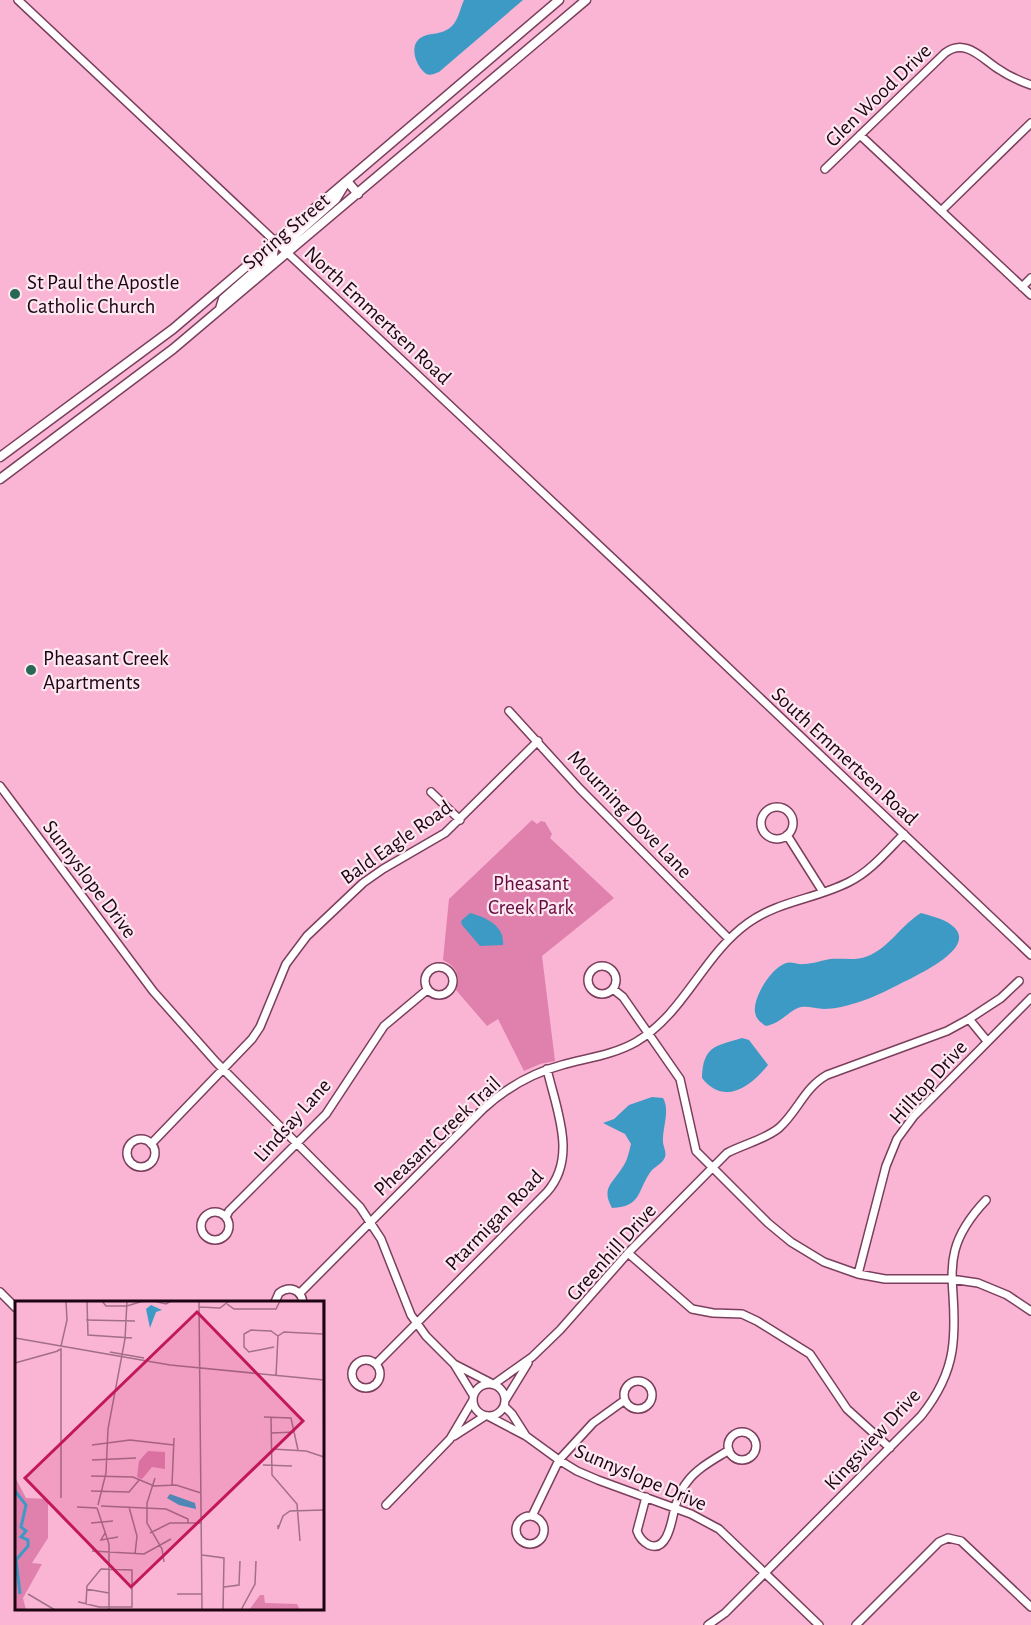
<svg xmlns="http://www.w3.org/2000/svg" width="1031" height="1625" viewBox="0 0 1031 1625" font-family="'Alegreya Sans',sans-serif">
  <rect width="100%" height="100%" fill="#fbb5d4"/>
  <!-- green -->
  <path fill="#df80ad" d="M532 820 537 824 541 821 545 822 552 834 550 838 614 898 542 956 555 1061 540 1064 524 1071 498 1019 487 1026 456 990C461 976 457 967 443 960L449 899Z"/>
  <!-- water -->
  <path fill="#3c9ac4" d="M464 0H523L439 72C431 75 428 77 422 70 415 62 409 44 422 37 431 32 441 36 452 26 459 19 460 8 464 0Z
    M470 913C486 917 505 926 503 945L480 946 462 925 461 921Z
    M921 913C928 915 936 917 943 920 987 941 929 969 910 979 893 987 874 998 856 1003 846 1006 834 1009 824 1009 817 1009 808 1006 801 1007 789 1010 782 1023 766 1026 760 1022 756 1019 755 1012 753 997 771 968 786 963 791 961 798 965 804 964 813 964 822 960 831 959 842 958 857 961 868 956 890 947 901 925 921 913Z
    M742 1038 749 1040 768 1065C750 1087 724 1106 702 1078 703 1046 715 1046 742 1038Z
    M652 1097 663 1098C670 1110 663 1126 663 1139 662 1145 667 1151 665 1157 663 1163 656 1166 652 1170 637 1189 643 1207 612 1208 601 1188 612 1184 622 1168 627 1162 629 1152 631 1144L625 1134 603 1123 614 1119 629 1105Z"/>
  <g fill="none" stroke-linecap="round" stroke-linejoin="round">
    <defs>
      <path id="minor" d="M18 0 639 583 1031 955
        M860 135 1031 295
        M825 169 945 53C966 37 983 60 1000 70 1010 77 1020 81 1031 85
        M941 211 1031 123
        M1022 287 1031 278
        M509 711 580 789 729 939
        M0 786 153 991 216 1062 360 1207 381 1239 411 1315 426 1336 454 1364 473 1395
        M431 792 460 820
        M761 823a16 16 0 1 1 32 0a16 16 0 1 1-32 0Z
        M787 835 823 892
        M588 980a14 14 0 1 1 28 0a14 14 0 1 1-28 0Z
        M425 981a14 14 0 1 1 28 0a14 14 0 1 1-28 0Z
        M613 989 623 997 680 1079 696 1151 768 1223 791 1242 824 1262 858 1274 885 1279H951L978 1283 1007 1295 1031 1311
        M969 1019 1001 998 1019 981
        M127 1153a14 14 0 1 1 28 0a14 14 0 1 1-28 0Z
        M151 1144 252 1039 260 1027 286 964 307 936 363 883 383 869 445 833 538 741
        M201 1226a14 14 0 1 1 28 0a14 14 0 1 1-28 0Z
        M226 1217 229 1211 326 1114 384 1026 427 990
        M628 1253 692 1309 713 1313 742 1314 757 1321 810 1354 847 1409 890 1448
        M858 1274 886 1166 897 1139 914 1116 1031 998
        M0 1292 16 1308
        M300 1293 483 1109C506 1088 532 1073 562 1065 587 1058 613 1055 636 1042 684 1014 703 955 748 923 778 901 816 899 849 882 871 871 887 851 904 834
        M275 1302 279 1293C290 1285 301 1290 303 1302
        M352 1374a14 14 0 1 1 28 0a14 14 0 1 1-28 0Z
        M376 1364 547 1192C578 1157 556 1109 547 1069
        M454 1364 491 1383
        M624 1395a14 14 0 1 1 28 0a14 14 0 1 1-28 0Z
        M473 1400a16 16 0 1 1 32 0a16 16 0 1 1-32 0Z
        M494 1384 532 1357 560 1330 628 1253 727 1153C744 1144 764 1140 779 1128 798 1111 804 1088 827 1075L947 1031 969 1019 987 1041
        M506 1399 528 1363
        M504 1406 512 1414 526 1436
        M488 1416 526 1436 559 1460 577 1471 598 1480 691 1514 719 1529 819 1625
        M728 1446a14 14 0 1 1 28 0a14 14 0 1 1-28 0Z
        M454 1436 485 1416
        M646 1497 637 1531C639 1537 643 1542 649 1545 668 1553 672 1519 675 1507 678 1498 681 1489 687 1482 697 1468 715 1459 729 1450
        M386 1505 450 1439 473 1400
        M516 1530a14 14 0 1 1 28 0a14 14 0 1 1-28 0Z
        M532 1516 559 1460 593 1423 625 1400
        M708 1625 725 1613 921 1416C937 1396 948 1376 952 1351 962 1285 931 1258 986 1200
        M856 1625 939 1542 948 1538 961 1541 1031 1607"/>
      <path id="major" d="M288 254 287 246 292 238 336 199 347 181 358 194
        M220 309 223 299 273 255 275 242
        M0 457 173 329 559 0
        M0 479 173 349 586 0"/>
    </defs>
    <!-- minor casing -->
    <use href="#minor" stroke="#7a3f5c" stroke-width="10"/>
    <!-- major casing -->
    <use href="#major" stroke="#7a3f5c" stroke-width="11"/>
    <!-- minor -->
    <use href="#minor" stroke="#fff" stroke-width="7"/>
    <!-- major -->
    <use href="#major" stroke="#fff" stroke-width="8"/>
  </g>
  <!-- markers -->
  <g fill="#286755" stroke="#fde7f0" stroke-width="2">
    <circle cx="15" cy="294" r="6"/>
    <circle cx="31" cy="670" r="6"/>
  </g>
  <g text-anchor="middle" stroke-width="4.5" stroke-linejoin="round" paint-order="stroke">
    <!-- street labels -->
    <g font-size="21" fill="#1c0511" stroke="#fde7f0">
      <text transform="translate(878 95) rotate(-44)" y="7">Glen Wood Drive</text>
      <text transform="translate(286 231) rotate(-40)" y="7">Spring Street</text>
      <text transform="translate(378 315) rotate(43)" y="7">North Emmertsen Road</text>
      <text transform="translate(845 756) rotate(43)" y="7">South Emmertsen Road</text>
      <text transform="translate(630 814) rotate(46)" y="7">Mourning Dove Lane</text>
      <text transform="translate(396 842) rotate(-35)" y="7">Bald Eagle Road</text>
      <text transform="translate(90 879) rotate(53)" y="7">Sunnyslope Drive</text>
      <text transform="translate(928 1082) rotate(-48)" y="7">Hilltop Drive</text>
      <text transform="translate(292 1120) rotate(-48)" y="7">Lindsay Lane</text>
      <text transform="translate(437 1136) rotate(-43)" y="7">Pheasant Creek Trail</text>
      <text transform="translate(494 1220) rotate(-46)" y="7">Ptarmigan Road</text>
      <text transform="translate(611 1252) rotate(-48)" y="7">Greenhill Drive</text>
      <text transform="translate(872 1439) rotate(-47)" y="7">Kingsview Drive</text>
      <text transform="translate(641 1477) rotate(23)" y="7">Sunnyslope Drive</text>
    </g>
    <!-- poi labels -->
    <g font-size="21" fill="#1c0511" stroke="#fde7f0" text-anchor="start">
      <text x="27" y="289">St Paul the Apostle<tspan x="27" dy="24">Catholic Church</tspan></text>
      <text x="43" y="665">Pheasant Creek<tspan x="43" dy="24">Apartments</tspan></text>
    </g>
    <!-- park labels -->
    <g font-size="21" fill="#650b40" stroke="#fde7f0">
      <text x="531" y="890">Pheasant<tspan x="531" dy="24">Creek Park</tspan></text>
    </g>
  </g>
  <!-- overview -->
  <g transform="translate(15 1301)">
    <rect width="309" height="309" fill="#fbb5d4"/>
    <path d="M0 134 1 178 11 197 33 198V237L17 262 27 263 8 297 11 309H0ZM133 150 150 151V168L137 166 127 178 122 176 124 160ZM245 294H249L250 302 282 303 285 309H234Z" fill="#df80ad"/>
    <path d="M136 4 147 9 141 11 135 27 131 8ZM155 193 180 202 181 208 164 204 152 197Z" fill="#3c9ac4"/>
    <path fill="none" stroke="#3c9ac4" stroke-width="3" d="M0 190 11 204 6 226 11 230 6 236 13 239V245L1 259 5 293"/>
    <path fill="none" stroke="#a26f86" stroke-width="1.5" d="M72 0 73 34 117 37M87 0 91 5H112L128 0M139 0 151 3 156 0M184 0 187 309M308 0 309 174M212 3 219 8H261L265 0M184 6 205 7 214 0M71 19 120 20M263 35 269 31 308 33M0 37 155 64 309 79M46 45 52 19 51 0M259 46 234 51 229 46V33L236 29 256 30 263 35M42 50 46 48V197M95 51 129 57M0 62 43 50M261 75 263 35M249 116 276 117 283 149M256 116 257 174 282 203 285 240M256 132 280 131M77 144 115 139 159 144M257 148 291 150 309 156M77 159 121 157M248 164 277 165M76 175 118 176 139 185 161 184 186 192M140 177 132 202V222L147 248 149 261M157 184 159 137M76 190 114 191 125 178M83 204 91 172 93 128 110 38 112 0M86 205 151 208 173 218V222M62 206 82 207M114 206 122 235 120 253M82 207 94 243V309M76 222 98 220M263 224V228L268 215 275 210 309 209M90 232 86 239 103 236M135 232 155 222H187M77 250 129 253 156 238M187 254 209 257 208 309M209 286 224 284 225 260M71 288 94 292M13 293 40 309M162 293H187M63 301H64L84 306H117V269L86 268 72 285 71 303M226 309 240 283 241 260"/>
    <path fill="#c2185b" fill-opacity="0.15" stroke="#c2185b" stroke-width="3" d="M182 11 288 120 116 286 10 177Z"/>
    <rect width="309" height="309" fill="none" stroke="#1c0511" stroke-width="3"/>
  </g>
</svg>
